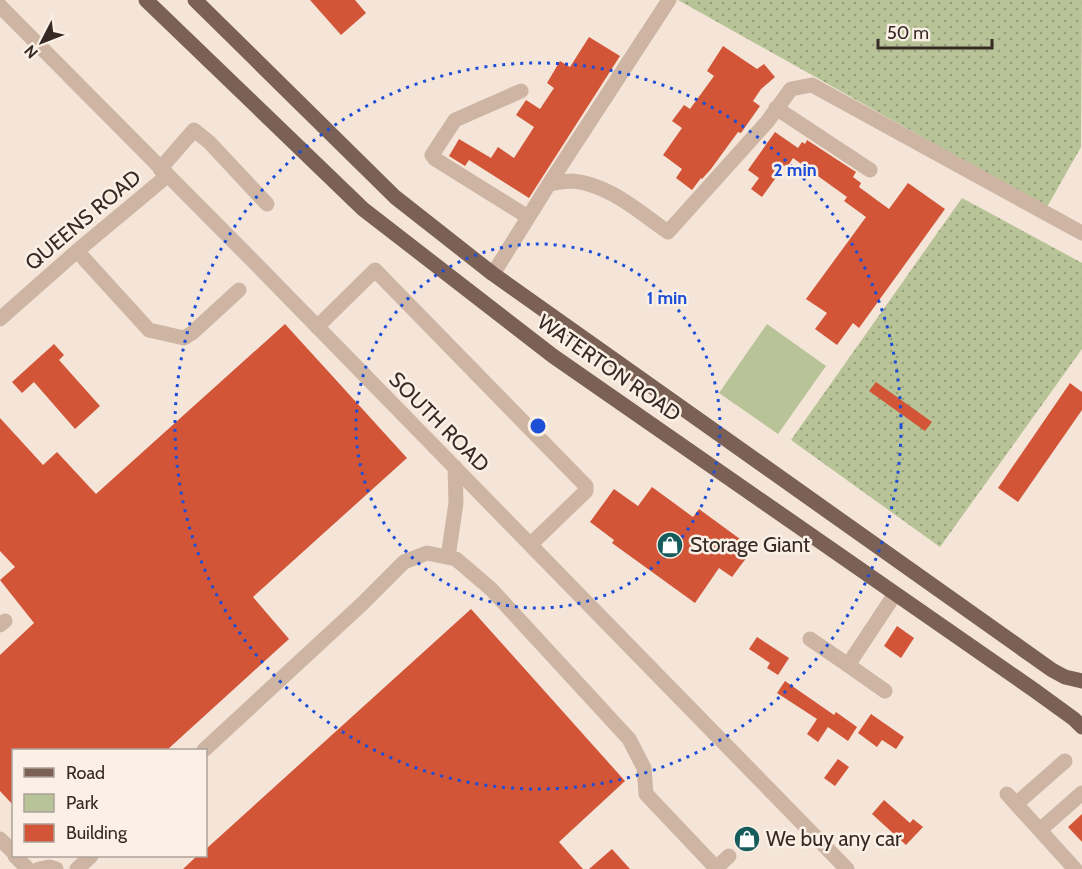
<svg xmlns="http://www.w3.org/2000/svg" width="1082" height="869" viewBox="0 0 1082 869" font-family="Cabin,sans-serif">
  <defs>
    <pattern id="green-dots" width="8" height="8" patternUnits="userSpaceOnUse" patternTransform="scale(1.5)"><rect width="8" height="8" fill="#b8c497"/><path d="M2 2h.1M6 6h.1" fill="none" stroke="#969f7b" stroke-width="1.8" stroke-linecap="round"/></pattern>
  </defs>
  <rect width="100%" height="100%" fill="#f4e5d8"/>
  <!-- green -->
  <path fill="url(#green-dots)" d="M678 0H1082L1081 147 1047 207Z
    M962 198 1082 263V349L940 547 791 440Z"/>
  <!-- pitch -->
  <path fill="#b8c497" d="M767 324 826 366 778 434 719 393Z"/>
  <!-- building -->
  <path fill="#d25538" d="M310 0H355L366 13 341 35Z
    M589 37 620 56 529 198 469 160 465 166 449 156 459 139 491 158 498 147 514 158 534 127 516 115 526 100 540 109 554 88 547 83 560 61 570 67Z
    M723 46 757 69 764 64 775 77 761 89 753 101 760 106 741 133 738 132 711 169 702 179 701 178 692 190 676 178 682 169 663 155 682 128 672 121 684 105 690 109 714 76 707 71Z
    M775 132 798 148 802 142 805 144 807 140 856 172 853 177 861 183 859 187 889 209 908 183 945 209 859 328 853 323 837 345 815 329 827 313 806 299 866 217 844 201 847 197 793 158 788 166 785 165 762 197 751 189 759 178 748 170Z
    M285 324 407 458 253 597 289 639 167 750H14V806L0 791V655L34 623 0 580 15 567 0 551V418L43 465 57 452 96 494Z
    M54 344 64 355 59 360 100 406 75 429 34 382 22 393 12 382Z
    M876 382 932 422 925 431 869 391Z
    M1070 383 1082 392V410L1018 502 998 488Z
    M652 487 693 517 699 509 740 539 734 548 747 557 732 577 719 568 695 603 612 543 614 540 590 522 614 489 638 506Z
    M471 609 625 781 559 842 583 869H183L198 855H206V849Z
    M897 626 914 638 901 658 884 646Z
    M757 637 789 658 778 675 767 668 770 663 749 649Z
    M785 681 834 715 836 712 857 727 848 741 828 727 818 742 807 734 817 719 777 693Z
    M871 714 904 737 896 749 882 740 877 747 858 733Z
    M838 759 849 767 835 786 824 778Z
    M884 800 910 823 913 819 923 827 906 845 872 814Z
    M1082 814V842L1068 827Z
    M612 849 630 869H589Z"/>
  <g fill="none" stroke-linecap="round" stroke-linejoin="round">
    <!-- minor -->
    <path stroke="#cdb4a3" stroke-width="15" d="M0 6 258 266 847 869
      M521 91 455 120 432 155 435 159 528 217
      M776 108 870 170
      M160 169 194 130 209 142 267 204
      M549 184 669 0
      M77 251 149 330 184 338 192 333 239 290
      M493 274 549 184C556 183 565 181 572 181 609 184 639 212 668 232L767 122 791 89 812 85 1082 233
      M0 319 77 251 167 176
      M317 327 375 270 586 486V491L531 544
      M448 557 456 503 455 467
      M0 625 5 621
      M810 639 848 665 895 594
      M848 665 885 691
      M204 750 362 604 404 562 427 553 456 559 491 589 629 739 644 768 646 794 717 869
      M1007 794 1075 869
      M1016 804 1065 761
      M1040 830 1082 793
      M0 839 14 853
      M15 856 28 869
      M716 868 729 856
      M39 869 49 867 56 869
      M77 869 91 856"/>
    <!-- major -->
    <path stroke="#7b6055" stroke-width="15" d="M146 0 363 209 553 356 1034 690 1074 719 1082 727
      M195 0 395 197 493 274 1052 670 1065 677 1082 681"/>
  </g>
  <!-- distance rings -->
  <g fill="none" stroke="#1d4ed8" stroke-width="3" stroke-dasharray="3 6">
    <circle cx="538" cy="426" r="182"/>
    <circle cx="538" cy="426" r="363"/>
  </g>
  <!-- icons -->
  <defs>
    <symbol id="shop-disc" viewBox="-11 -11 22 22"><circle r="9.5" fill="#175c5d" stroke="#fbf0e5"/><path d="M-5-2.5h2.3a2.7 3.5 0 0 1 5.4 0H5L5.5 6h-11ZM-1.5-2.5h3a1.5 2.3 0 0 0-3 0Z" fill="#fff"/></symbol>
  </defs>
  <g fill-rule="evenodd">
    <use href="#shop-disc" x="655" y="530" width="30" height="30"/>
    <use href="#shop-disc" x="732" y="824" width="30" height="30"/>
  </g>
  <g text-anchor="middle" stroke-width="5" stroke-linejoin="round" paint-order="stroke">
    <!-- street labels -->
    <g font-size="21" fill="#372a26" stroke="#fbf0e5">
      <text transform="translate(83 220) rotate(-40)" y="7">QUEENS ROAD</text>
      <text transform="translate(609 368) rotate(35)" y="7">WATERTON ROAD</text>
      <text transform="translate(439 422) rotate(45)" y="7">SOUTH ROAD</text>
    </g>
    <!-- poi labels -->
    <g font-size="21" fill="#372a26" stroke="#fbf0e5" text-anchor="start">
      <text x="690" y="552">Storage Giant</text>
      <text x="766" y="846">We buy any car</text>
    </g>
  </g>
  <circle cx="538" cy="426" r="9" fill="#1d4ed8" stroke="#fbf0e5" stroke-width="3"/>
  <g font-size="18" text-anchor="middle" font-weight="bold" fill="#1d4ed8" stroke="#fbf0e5" stroke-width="5" stroke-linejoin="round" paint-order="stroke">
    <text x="795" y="176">2 min</text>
    <text x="667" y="304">1 min</text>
  </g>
  <!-- legend -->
  <rect x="12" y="749" width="195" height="108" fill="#fbf0e5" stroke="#ada199" stroke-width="1.5"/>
  <rect x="24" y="768" width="30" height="9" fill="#7b6055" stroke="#ada199" stroke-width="1.5"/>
  <text x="66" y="779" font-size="18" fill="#372a26">Road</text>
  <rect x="24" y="794" width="30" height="18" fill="#b8c497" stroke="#ada199" stroke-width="1.5"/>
  <text x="66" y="809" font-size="18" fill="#372a26">Park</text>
  <rect x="24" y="824" width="30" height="18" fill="#d25538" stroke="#ada199" stroke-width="1.5"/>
  <text x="66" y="839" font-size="18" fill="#372a26">Building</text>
  <!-- north arrow -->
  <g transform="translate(42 42) rotate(228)" stroke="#fbf0e5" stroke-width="4.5" paint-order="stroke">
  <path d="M0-4.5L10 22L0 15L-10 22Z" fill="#372a26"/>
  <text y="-9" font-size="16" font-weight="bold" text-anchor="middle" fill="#372a26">N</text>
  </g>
  <!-- scale -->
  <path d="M878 39v9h114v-9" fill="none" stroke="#372a26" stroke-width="3"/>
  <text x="887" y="39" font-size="18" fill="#372a26" stroke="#fbf0e5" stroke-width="4.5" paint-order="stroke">50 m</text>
</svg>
